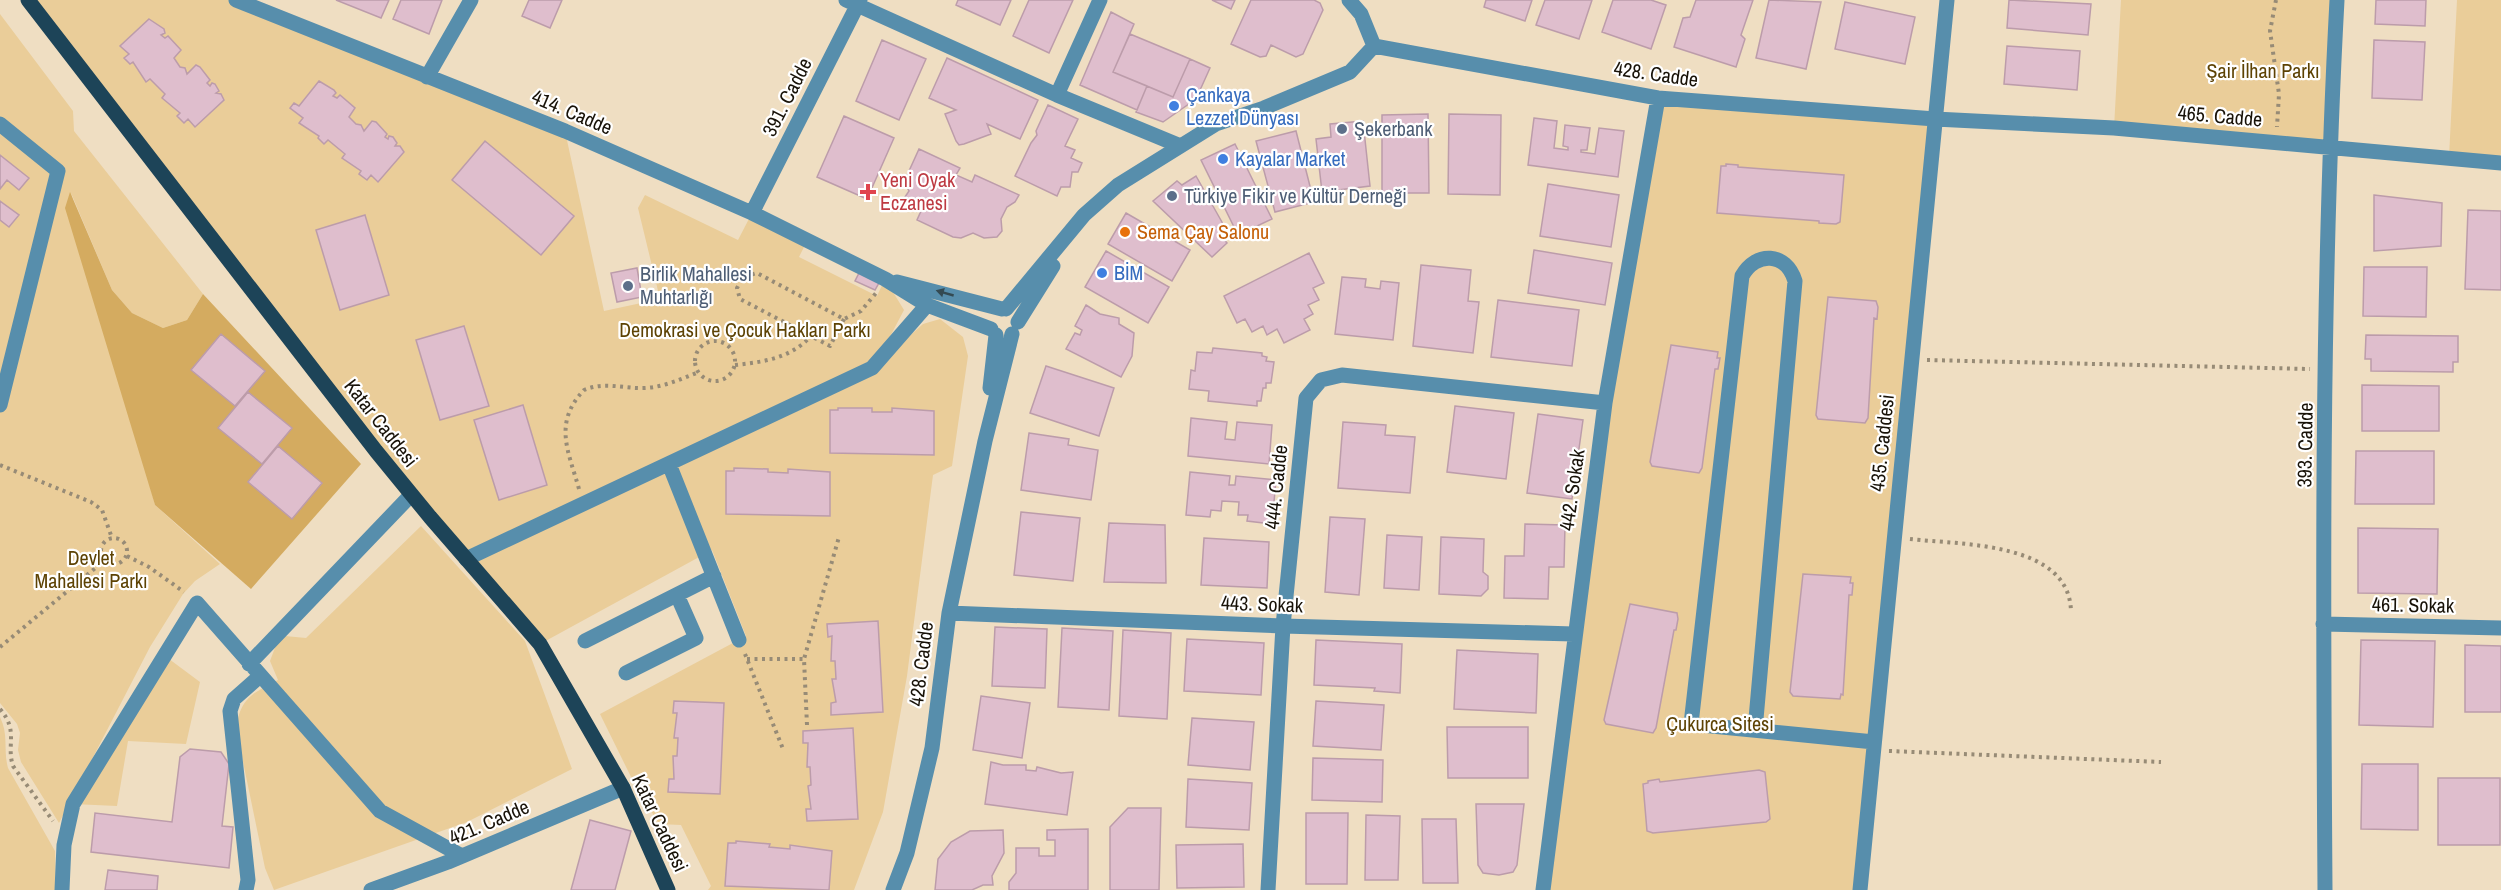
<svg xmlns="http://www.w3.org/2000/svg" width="2501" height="890" viewBox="0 0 2501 890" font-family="'Archivo Narrow',sans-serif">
  <rect width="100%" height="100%" fill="#efdec2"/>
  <!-- green -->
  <path fill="#eacd99" d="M28 0H236L565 131 604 311 660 299 638 208 645 195 738 240 752 213 807 241 799 257 877 296 885 279 904 310 874 367 923 324 940 319 963 337 968 356 952 466 933 475 907 676 883 812 854 890H708L711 886 681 825 659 824 634 783 600 714 746 636 712 550 540 644 430 517Z
    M2121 0H2337L2329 147 2114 128Z
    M2457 0H2501V154L2498 162 2449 157Z
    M0 14 73 111 74 131 203 294 187 320 163 328 132 313 112 290 71 193 155 505 220 564 195 581 183 594 150 647 59 823 21 762 18 750 20 733 17 724 0 703Z
    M1658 98 1935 119 1860 890H1543L1574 634Z
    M421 526 525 641 572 769 467 822 274 890 265 868 236 728C241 697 252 694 278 680L270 661 276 645 285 636 306 638Z
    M165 656 200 682 186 744 128 741 117 806 73 804Z
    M0 717C9 735 3 750 8 768L55 851 56 890H0Z"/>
  <!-- forest -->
  <path fill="#d4ab60" d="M70 192 112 290 132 313 163 328 187 320 203 294 361 464 251 589 155 505 65 208Z"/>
  <!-- building -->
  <path fill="#dfbecd" stroke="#bc9caa" stroke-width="1.5" d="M336 0H389L381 18Z
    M401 0H442L429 34 393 19Z
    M529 0H562L550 28 522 16Z
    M958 0H1011L1000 25 956 5Z
    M1029 0H1073L1049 53 1013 36Z
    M1212 0H1235L1231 9Z
    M1251 0H1314L1320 3 1323 10 1303 54 1296 57 1271 45 1266 56 1260 57 1231 44Z
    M1486 0H1532L1525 21 1484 7Z
    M1545 0H1592L1579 39 1536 25Z
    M1613 0H1651L1666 5 1651 49 1602 32Z
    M1696 0H1753L1741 35 1745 39 1736 67 1674 47 1683 18 1690 17Z
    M1769 0 1821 2 1806 69 1756 58Z
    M2009 0 2091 4 2088 35 2007 28Z
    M2376 0H2426L2425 26 2375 24Z
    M1845 2 1915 17 1905 64 1835 49Z
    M1111 12 1134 24 1113 72 1147 86 1137 110 1080 85Z
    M149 19 164 29 165 33 161 35 165 38 168 36 181 50 174 58 180 67 185 68 187 74 196 65 200 67 210 80 207 83 210 86 212 83 215 84 219 91 216 93 221 94 224 100 195 127 188 119 184 123 177 116 180 113 162 98 165 94 150 79 146 82 133 62 130 64 124 58 129 54 120 46Z
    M1130 34 1190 59 1173 97 1113 72Z
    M882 40 926 59 899 120 856 101Z
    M2374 40 2425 42 2422 100 2372 98Z
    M2007 46 2080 51 2077 90 2004 84Z
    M947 58 1038 100 1020 139 987 124 991 134 964 144 959 145 956 141 945 114 956 110 929 98Z
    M1190 59 1210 68 1196 99 1163 122 1136 112 1147 86 1173 97Z
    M319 81 334 90 336 93 333 96 337 98 340 95 355 108 349 117 356 124 361 125 364 131 372 121 376 122 387 134 385 137 388 139 389 136 393 137 397 143 395 146H400L404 152 378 182 371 175 367 180 359 174 361 171 342 158 345 154 328 140 324 144 318 138 319 136 299 123 303 118 290 108 294 103 299 106Z
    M1048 105 1078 119 1065 146 1075 150 1071 158 1082 163 1078 172H1072L1070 187H1061L1057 196 1015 176 1031 143 1037 135 1036 131Z
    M1428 114 1429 193H1382V115Z
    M1449 114 1501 115 1500 195 1448 194Z
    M844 116 894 138 867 199 817 177Z
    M1534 118 1557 121 1554 148 1568 150V147L1563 146 1565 125 1590 128 1587 150H1581V152L1595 154 1599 128 1624 131 1618 177 1528 165Z
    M1363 121 1370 186 1322 192 1316 139 1331 137 1330 124Z
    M1296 131 1314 202 1275 212 1256 141Z
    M485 141 574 216 541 255 452 180Z
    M1235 144 1272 219 1238 235 1201 160Z
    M919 149 960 168 956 175 972 182 975 175 1019 195 1015 202 1007 207 1001 219 1002 231 997 237 984 238 973 233 961 238 953 237 917 220 926 200 922 205 905 197 909 191 904 182Z
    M0 155 29 178 19 190 7 180 0 189Z
    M1726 164 1738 165V167L1844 175 1840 222 1836 224 1819 223V221L1717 213 1721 166H1726Z
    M1196 176 1227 231 1221 236 1227 243 1212 257 1153 201 1177 181 1182 185Z
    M1548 184 1619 195 1611 247 1540 236Z
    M2374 195 2442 203 2441 246 2374 251Z
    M0 201 19 215 9 227 0 220Z
    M2468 210 2501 211V290L2465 289Z
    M1126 213 1190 250 1172 281 1108 244Z
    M365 215 389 295 340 310 316 230Z
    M1534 250 1612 263 1605 305 1528 293Z
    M1106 251 1169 287 1148 323 1085 287Z
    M1309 253 1324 283 1313 288 1319 300 1308 305 1313 314 1304 319 1310 330 1284 343 1277 329 1267 335 1263 326 1252 332 1245 319 1237 323 1224 296Z
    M1421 265 1471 270 1468 301 1479 302 1473 353 1413 346Z
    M2364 267H2427L2426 317 2363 316Z
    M637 268 642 297 617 302 611 273Z
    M860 271 880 281 875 290 855 281Z
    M1342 277 1366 279 1365 287 1380 289 1381 281 1399 283 1393 340 1335 334Z
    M1828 297 1876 301 1878 307 1877 319 1874 318 1868 418 1865 423 1818 419 1816 415Z
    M1498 300 1579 310 1572 366 1491 357Z
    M1086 305 1100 314 1119 318V324L1134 333 1132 356 1121 377 1066 349 1075 333 1080 335 1082 330 1075 326Z
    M464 326 489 406 440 420 416 340Z
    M221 334 265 371 235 406 191 370Z
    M2366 335 2458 336V362H2453V372L2371 371V359H2365Z
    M1671 345 1718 352 1717 358H1720L1718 369H1715L1702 468 1699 473 1652 466 1650 462Z
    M1213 348 1262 353V356L1267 357 1266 361 1274 362 1271 383H1266V388H1263L1261 401H1257V406L1208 401 1209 391 1189 389 1191 370 1195 371 1197 352 1212 353Z
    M1046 366 1114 388 1099 436 1030 413Z
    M2362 385 2439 386V431H2362Z
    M248 392 292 428 262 464 218 428Z
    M523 405 547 485 499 500 474 420Z
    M1455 406 1514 413 1506 479 1447 472Z
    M838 408H872V412H892V408L934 411V455L830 453V410H838Z
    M1538 414 1583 420 1572 499 1527 493Z
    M1191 418 1227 422 1225 439 1235 440 1237 422 1272 425 1269 464 1188 456Z
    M1343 422 1386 425 1385 435 1415 437 1410 493 1338 488Z
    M1029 433 1069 439 1068 445 1098 450 1091 500 1021 490Z
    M278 446 322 483 292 519 248 482Z
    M2356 451H2434V504H2355Z
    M734 468 768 469V472L788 473V469L830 472V516L726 514V471H734Z
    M1190 472 1230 476 1229 485H1235L1236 476 1276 480 1272 524 1247 521 1248 515H1238L1239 502 1222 501 1221 511 1211 510 1210 517 1186 515Z
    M1021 512 1080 518 1073 581 1014 575Z
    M1330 517 1365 519 1359 595 1325 592Z
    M1109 523 1165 525 1166 583 1104 582Z
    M1525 524 1565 525 1564 567H1549L1548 599 1504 598 1505 556H1524Z
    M2358 528 2438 529 2437 594 2358 593Z
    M1387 535 1422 537 1419 590 1384 588Z
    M1441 537 1484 539 1483 572 1488 576V589L1481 596 1439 594Z
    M1204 538 1269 542 1267 588 1201 585Z
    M1803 574 1851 577 1850 583H1853L1852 595H1849L1843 695 1841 694 1840 699 1793 696 1790 692Z
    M1630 604 1677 613 1678 619 1676 630H1674L1656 728 1653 733 1606 724 1604 720Z
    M878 621 883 712 831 715V703L836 702 832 679H836L835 661H831L832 636 828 637 827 624Z
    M995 627 1047 629 1045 688 992 686Z
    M1062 628 1113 631 1109 710 1058 707Z
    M1123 630 1171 633 1167 719 1119 716Z
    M1187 639 1264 643 1261 695 1184 691Z
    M1316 640 1402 644 1400 693 1374 691 1375 688 1314 685Z
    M2361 640 2435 641 2433 727 2359 725Z
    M2465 645 2501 646V712H2465Z
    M1457 650 1538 654 1536 713 1454 709Z
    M981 696 1030 703 1022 758 973 750Z
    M674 701 724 703 720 794 668 792 669 779H674L673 756H677L678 738H674L677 713H673Z
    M1316 701 1384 705 1381 750 1313 746Z
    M1192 718 1254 722 1250 770 1188 765Z
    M1447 727H1528V778H1448Z
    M853 728 858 819 807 821 806 809H811L808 786 811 785 810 767H807L808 743H803V731Z
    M190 749 221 752 229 764 222 826 233 827 229 868 91 852 95 813 172 822 180 757Z
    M1313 758 1383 760 1382 802 1312 800Z
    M991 762 1003 765H1026V770L1036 771 1037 767 1061 773 1073 772 1067 815 985 804Z
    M2362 764H2418V830L2361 829Z
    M1759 770 1765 772 1770 819 1766 822 1653 833 1647 831 1643 784 1648 783V781L1659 779 1660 782Z
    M2438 778H2500V845H2438Z
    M1188 779 1252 783 1249 830 1186 827Z
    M1476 804H1524L1517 865 1513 872 1499 875 1483 873 1478 865Z
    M1128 808H1161L1159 890H1110V827Z
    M1306 813H1348L1347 884H1306Z
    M1366 815 1400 816 1398 880H1365Z
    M1422 819H1456L1458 883H1423Z
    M590 820 631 831 615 890H571Z
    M1088 829V890H1009V882L1016 873V848H1039V856H1055V840H1047V830Z
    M1003 830 1004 853 992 876 993 885H983L972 890H935L938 859 951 842 970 831Z
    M736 841 770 844 769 847 790 849V845L832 851 829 890 725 886 728 843H736Z
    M1243 844 1244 887 1177 888 1176 845Z
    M108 870 158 876 157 890H105Z"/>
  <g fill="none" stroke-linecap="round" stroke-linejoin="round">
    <!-- path -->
    <path stroke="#978b76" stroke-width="4" stroke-dasharray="3 4.5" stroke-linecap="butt" d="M2276 0 2270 31 2279 94 2277 127
      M844 319 830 346 740 299 737 288 743 277 757 273 844 319 861 311 876 293
      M695 361a20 20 0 1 1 40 0a20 20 0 1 1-40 0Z
      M1927 360 2310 369
      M735 365C764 362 791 358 811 336
      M0 465 91 502 102 510 112 538
      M579 489C568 450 553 423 584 390 605 381 623 389 645 388 664 387 681 379 699 372
      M101 551a13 13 0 1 1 26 0a13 13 0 1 1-26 0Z
      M1910 539C1960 545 2071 541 2071 613
      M127 556 149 567 184 592
      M0 647 105 560
      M745 654 783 749
      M747 659H804
      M0 709C19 731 6 744 13 766L53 821
      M807 725 804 659 839 537
      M1889 751 2161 762"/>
    <!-- minor -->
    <path stroke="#578eac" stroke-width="15" d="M236 0 565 131 752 213 885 279 927 305 991 329
      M846 0 1057 95 1100 0
      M1349 0 1361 14 1374 46
      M1374 46 1658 98 1935 119 2114 128 2501 163
      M427 77 471 0
      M1057 95 1178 145
      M0 124 58 171 0 405
      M752 213 860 0
      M897 282 1002 309
      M1006 309 1084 215 1118 185 1216 124 1264 108 1350 72 1374 46
      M1018 322 1053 266
      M990 388 996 335
      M669 464 739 640
      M466 559 872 368 927 305
      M949 613 1283 626 1574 634
      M2323 624 2501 628
      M585 641 714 576
      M249 664 411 495
      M626 673 696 638 677 595
      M1755 730 1795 281C1786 252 1756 251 1742 276L1691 724 1874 742
      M62 890 64 845 73 804 197 603 380 811 462 856
      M246 890 248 880 230 711 234 699 260 676
      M371 890 448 862 623 788
      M893 890 907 853 932 748 949 613 985 441 1012 334
      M1268 890 1283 626 1306 398 1321 380 1342 375 1605 403
      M1543 890 1605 403 1658 98
      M1860 890 1947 0
      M2325 890C2323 593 2321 296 2337 0"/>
    <!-- major -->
    <path stroke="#1d4458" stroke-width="15" d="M28 0 376 451 430 517 540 644 623 788 668 890"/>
  </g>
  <!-- one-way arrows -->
  <defs><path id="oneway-solid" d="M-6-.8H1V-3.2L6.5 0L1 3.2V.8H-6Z" transform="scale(1.5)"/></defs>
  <use fill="#344a52" href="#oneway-solid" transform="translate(945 293) rotate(-164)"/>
  <!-- markers -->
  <g fill="#3f7fe0" stroke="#fff" stroke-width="2">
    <circle cx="1174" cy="106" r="6"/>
    <circle cx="1223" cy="159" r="6"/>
    <circle cx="1102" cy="273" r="6"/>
  </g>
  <g fill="#5c6f8a" stroke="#fff" stroke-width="2">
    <circle cx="1342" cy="129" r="6"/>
    <circle cx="1172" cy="196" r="6"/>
    <circle cx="628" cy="286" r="6"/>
  </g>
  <path fill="#e0444e" stroke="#fff" stroke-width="2" d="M865 183h6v6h6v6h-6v6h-6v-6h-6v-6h6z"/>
  <circle fill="#e8710a" stroke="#fff" stroke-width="2" cx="1125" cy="232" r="6"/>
  <g text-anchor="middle" stroke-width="4.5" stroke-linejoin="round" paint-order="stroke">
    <!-- park labels -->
    <g font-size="20" fill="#5d4203" stroke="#fff">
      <text x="2263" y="78">Şair İlhan Parkı</text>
      <text x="745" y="337">Demokrasi ve Çocuk Hakları Parkı</text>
      <text x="91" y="565">Devlet<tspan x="91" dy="23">Mahallesi Parkı</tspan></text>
      <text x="1720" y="731">Çukurca Sitesi</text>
    </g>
    <!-- street labels -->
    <g font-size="20" fill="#181208" stroke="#fff">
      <text transform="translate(1656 74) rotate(8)" y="7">428. Cadde</text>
      <text transform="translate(787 97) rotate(-63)" y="7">391. Cadde</text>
      <text transform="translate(572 112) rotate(23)" y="7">414. Cadde</text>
      <text transform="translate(2220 116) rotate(5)" y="7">465. Cadde</text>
      <text transform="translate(381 423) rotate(52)" y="7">Katar Caddesi</text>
      <text transform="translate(1882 443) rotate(-84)" y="7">435. Caddesi</text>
      <text transform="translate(2305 445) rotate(-89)" y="7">393. Cadde</text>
      <text transform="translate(1276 487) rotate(-84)" y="7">444. Cadde</text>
      <text transform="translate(1572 490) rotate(-82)" y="7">442. Sokak</text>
      <text transform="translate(1262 604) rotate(2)" y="7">443. Sokak</text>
      <text transform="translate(2413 605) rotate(1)" y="7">461. Sokak</text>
      <text transform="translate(921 664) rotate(-83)" y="7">428. Cadde</text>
      <text transform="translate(489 822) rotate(-23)" y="7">421. Cadde</text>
      <text transform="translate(660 823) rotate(65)" y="7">Katar Caddesi</text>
    </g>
    <!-- shop labels -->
    <g font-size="20" fill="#366cbe" stroke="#fff" text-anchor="start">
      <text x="1186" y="102">Çankaya<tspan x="1186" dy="23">Lezzet Dünyası</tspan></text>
      <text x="1235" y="166">Kayalar Market</text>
      <text x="1114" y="280">BİM</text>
    </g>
    <!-- service labels -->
    <g font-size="20" fill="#4e5e75" stroke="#fff" text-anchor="start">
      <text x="1354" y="136">Şekerbank</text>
      <text x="1184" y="203">Türkiye Fikir ve Kültür Derneği</text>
      <text x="640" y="281">Birlik Mahallesi<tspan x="640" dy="23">Muhtarlığı</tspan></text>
    </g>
    <!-- health labels -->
    <g font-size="20" fill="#be3a42" stroke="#fff" text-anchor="start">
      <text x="880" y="187">Yeni Oyak<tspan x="880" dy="23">Eczanesi</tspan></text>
    </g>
    <!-- food labels -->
    <g font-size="20" fill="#c56008" stroke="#fff" text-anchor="start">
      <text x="1137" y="239">Sema Çay Salonu</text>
    </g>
  </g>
</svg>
